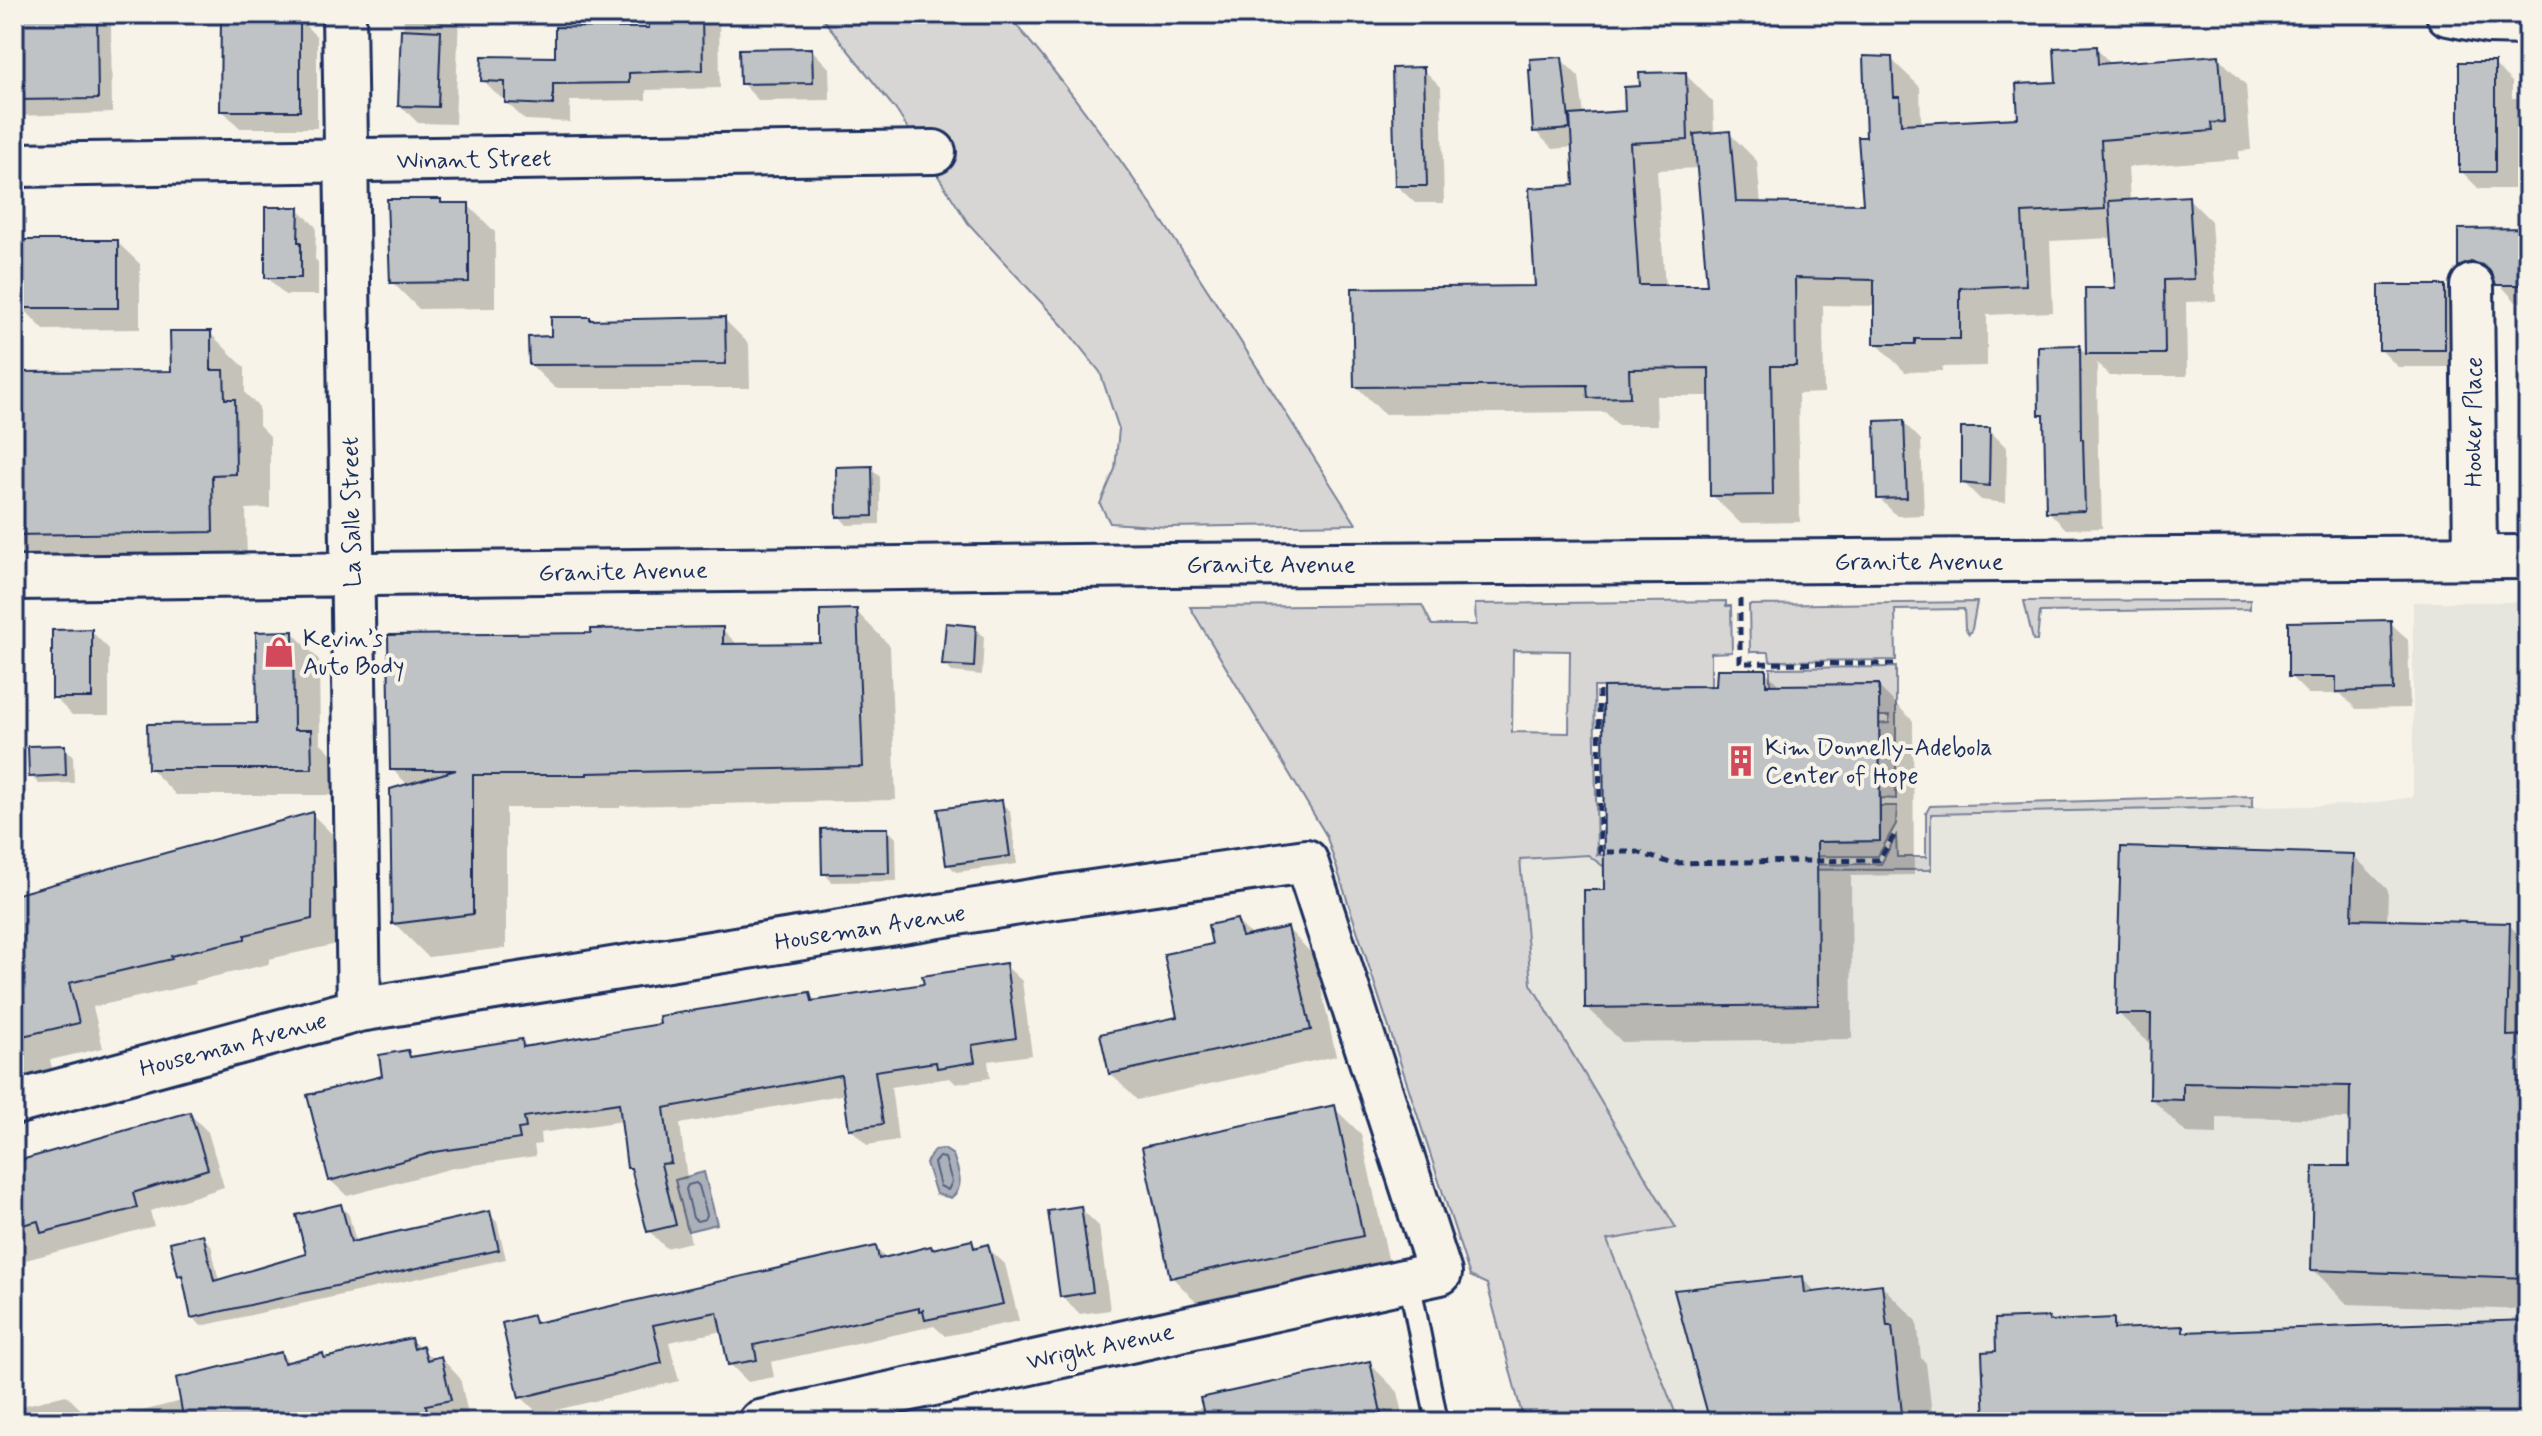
<svg xmlns="http://www.w3.org/2000/svg" width="2542" height="1436" viewBox="0 0 2542 1436" font-family="Mynerve,sans-serif">
  <rect width="100%" height="100%" fill="#f7f3e8"/>
  <filter id="ink" filterUnits="userSpaceOnUse"><feTurbulence type="fractalNoise" baseFrequency=".0125" numOctaves="2"/><feDisplacementMap in="SourceGraphic" scale="16" xChannelSelector="R" yChannelSelector="G"/><feConvolveMatrix kernelMatrix="1 2 1 2 8 2 1 2 1" color-interpolation-filters="sRGB"/></filter>
  <g filter="url(#ink)">
    <!-- built -->
    <path fill="#e6e5de" d="M2413 602H2528V1422H1679L1606 1240 1676 1228 1531 984 1520 859 1588 855 1931 870 1930 814 2357 805 2413 797Z"/>
    <!-- green -->
    <path fill="#d7d6d4" stroke="#798299" stroke-width="2" fill-rule="evenodd" d="M819 14H1007C1141 171 1245 351 1356 524L1168 527 1110 523 1100 504 1115 469 1119 429 1100 372 1064 327 968 223 896 110Z
      M2250 600V609L2040 612 2037 641 2033 640 2024 601Z
      M1726 601V606H1731L1732 652 1711 653V686L1594 687 1597 855 1637 856 1669 866 1881 864 1896 836 1897 857H1926V813L1930 806 2253 796V807L1931 814V870L1607 869 1588 855 1520 859 1531 984 1676 1228 1607 1240 1679 1422H1524L1487 1284 1470 1276 1326 835 1190 607 1422 605 1432 625H1476L1475 604ZM1513 650 1570 651 1569 733 1512 732Z
      M1977 602 1972 629 1969 634 1965 628 1964 609 1895 610 1896 660 1770 661 1769 652H1750L1749 605Z
      M1896 667V799L1880 798 1879 724 1889 723V716H1879L1770 685V668Z
      M1880 806H1897L1896 824 1878 856 1671 857 1604 844 1880 841Z"/>
    <!-- water -->
    <path fill="#acb0b9" stroke="#727c95" stroke-width="2" d="M944 1149 953 1155C958 1170 966 1187 951 1198L936 1194 926 1163 934 1150Z
      M704 1172 717 1224 688 1231 675 1180Z"/>
    <!-- shadow -->
    <path fill="#0003" fill-rule="evenodd" d="M14 14H104L111 21 112 113 14 116Z
      M404 14H459L455 124 418 123 400 105Z
      M650 14H719L720 88 646 90V100L570 101V122L525 120 507 103V98H501L483 80 651 30Z
      M299 19 317 37V128H240L222 110Z
      M2096 48 2112 65 2218 57 2246 85 2251 150 2239 151V159L2128 167 2130 201 2188 198 2211 221 2216 301 2186 302 2187 376H2110L2097 363 2098 457 2100 459 2102 528 2066 529 2048 511 2046 419 2041 414 2079 347 2088 356 2087 290H2117L2113 238 2050 241 2053 312 1987 315V366L1942 367V371L1905 372 1876 343V306L1823 305 1824 393 1798 394 1800 522 1740 523 1712 495 1711 396H1656L1657 425H1618L1605 412 1384 414 1356 386 1538 288 1576 186 1574 147 1553 149 1535 131 1561 59 1579 77 1584 116 1627 113 1642 88 1685 74 1713 102 1714 134 1729 133 1757 161 1761 205 1865 206 1868 139 1891 59 1920 87 1921 120 1926 125 2020 120ZM1699 168 1709 287H1665L1657 170Z
      M812 50 829 68 830 100 759 101 742 83Z
      M2494 64 2512 82V98H2528V189H2479L2461 171Z
      M1423 69 1441 87 1444 203H1415L1397 186Z
      M440 201 445 205H468L495 232V308L419 309 392 282Z
      M298 209 316 227 315 259 318 262V295H285L267 277Z
      M14 222 21 229 22 242H117L140 264V329L44 330 22 307V300H14Z
      M2528 230V302H2516L2497 281 2490 279 2478 283 2460 266Z
      M2444 287 2462 305V367H2398L2381 350Z
      M589 319 592 322 724 319 749 344 750 388H555L530 364Z
      M210 333 245 368V393L259 407V425L270 436V508L246 509 247 566 14 569V374L173 373Z
      M1903 422 1921 440 1924 515 1897 516 1879 498Z
      M1989 430 2007 448 2006 503 1981 500 1963 482Z
      M871 468 880 477V524L847 525 839 516Z
      M856 611 890 646 896 800 620 806V808H506V948L428 957 394 923 409 786 392 769 722 629 739 646 823 645Z
      M2390 622 2408 640 2410 708 2356 709 2341 694H2308L2290 676Z
      M976 628 984 637 982 675 952 672 944 664Z
      M91 631 109 649V715H72L54 697Z
      M293 633 319 660 320 742 337 759V795H176L150 768 259 725Z
      M1765 671 1781 687 1878 686 1913 721 1914 875 1851 876 1852 1039 1622 1042 1587 1007 1718 688Z
      M64 747 73 756 74 783 39 784 31 776Z
      M1001 803 1010 811 1017 864 956 872 948 864Z
      M312 814 337 839V944L269 959V964L195 981 196 984 93 1007 103 1048 50 1060 57 1089 14 1101V897Z
      M888 830 896 838 897 881 832 882 824 873Z
      M2354 856 2388 890 2387 922 2509 925 2528 944V1310L2347 1304 2313 1269 2351 1169 2352 1119 2217 1117V1134L2186 1133 2152 1099 2153 1047 2118 1013Z
      M1237 921 1253 937 1288 929 1314 956 1336 1056 1137 1100 1110 1073 1180 1019 1214 945Z
      M1005 965 1022 981 1032 1055 988 1061 990 1078 956 1084 950 1078 891 1087 898 1140 867 1145 850 1128 846 1094 680 1124 687 1179 676 1180 691 1242 666 1248 649 1231 635 1173 629 1168 623 1121 540 1133 541 1144 534 1145 536 1156 453 1168 347 1196 330 1180 384 1078 408 1053 414 1058 521 1041 529 1048 662 1026 809 994 817 1002 926 986Z
      M1334 1108 1361 1134 1389 1263 1198 1304 1172 1277Z
      M190 1114 208 1132 224 1187 150 1211 154 1226 18 1262 22 1277 14 1279V1161L118 1136Z
      M341 1206 349 1215 356 1243 489 1214 497 1222 506 1259 201 1326 193 1317 185 1280 180 1275 202 1236 211 1245 219 1281 308 1255Z
      M1081 1209 1099 1226 1110 1310 1080 1314 1062 1296Z
      M972 1242 979 1249 987 1247 1005 1264 1019 1321 945 1336 934 1326 771 1362 774 1377 748 1382 730 1364 723 1331 669 1342 679 1381 539 1414 521 1397 532 1318 539 1324 875 1248 887 1259Z
      M1802 1278 1818 1294 1882 1286 1917 1321 1921 1358 1926 1363 1933 1422H1712Z
      M2048 1319 2052 1323 2113 1320 2123 1331 2182 1329 2187 1334 2528 1322V1422H1987L1984 1353H1998Z
      M411 1340 434 1360 441 1358 460 1378 469 1419 455 1422H100L181 1401 281 1354 290 1363 323 1356 326 1359Z
      M1369 1363 1398 1392 1405 1422H1149Z
      M66 1395 94 1422H14V1408Z
      M1071 1413 1078 1420 1110 1414 1118 1422H1024Z"/>
    <g fill="none" stroke-linecap="round" stroke-linejoin="round">
      <!-- shore -->
      <path stroke="#556382" stroke-width="2" d="M939 1157 945 1158 952 1182 948 1190 940 1186 934 1163Z
        M696 1183 699 1186 707 1215 705 1219 697 1221 693 1218 686 1189 688 1185Z"/>
    </g>
    <!-- building -->
    <path fill="#c0c3c5" stroke="#1b2f5e" stroke-width="2" d="M14 14H97L98 99 14 100Z
      M648 14H702L703 70 629 73V83L553 84V105L505 103V82L481 81 482 56 555 57V27L649 28Z
      M300 17V111H220L221 18Z
      M401 29 441 31 438 107 398 106Z
      M2097 46 2098 64 2219 55 2224 122 2211 123 2212 131 2101 140 2105 209 2022 213 2026 285 1960 288V339H1915V344H1874V280L1795 278 1796 366H1771L1773 495 1710 496 1709 368 1629 369 1630 397 1588 398 1587 385 1354 387 1352 288 1535 286 1529 188 1574 185 1570 115 1625 111 1624 87 1640 86 1639 73 1686 72 1688 140 1630 143 1639 285H1707L1694 134 1730 131 1736 202 1863 204 1858 137H1866L1863 56 1892 57 1894 97H1900L1901 124 2018 118 2016 84 2056 82 2054 48Z
      M812 48 813 83 740 84 739 49Z
      M1562 57 1570 129 1533 132 1529 70H1531L1530 59Z
      M2459 62H2495V172H2459Z
      M1424 67 1427 186H1395L1392 68Z
      M2189 196 2194 279 2164 280 2165 354H2086L2085 288H2115L2109 201Z
      M387 199H441V203H469V282L390 283Z
      M265 207H299L298 242H301V278H265Z
      M2528 228V285H2496L2492 273 2483 265 2471 262 2458 267V229Z
      M20 240H118V308H20Z
      M2379 285H2445V350H2379Z
      M551 317H590V320L725 317 726 364 529 365 528 337 551 336Z
      M170 331H211V370H224L225 399H235L236 474 212 475 213 532 14 535V372L171 371Z
      M2080 345 2081 439H2083L2085 511 2046 512 2044 415H2039L2038 346Z
      M1904 420 1907 498 1877 499 1875 421Z
      M1961 428H1990L1989 486 1961 483Z
      M872 466 873 516 837 517 836 467Z
      M857 609 863 767 587 773V775H473V914L392 924 390 789 456 770H390L388 635 591 633V629L723 627V644L820 643V610Z
      M2391 620 2393 690 2336 692V677H2288V622Z
      M946 623 976 626 974 667 942 665Z
      M92 629V698H52V630Z
      M293 631 294 730H311L312 769H148L147 724 257 723 256 632Z
      M1717 669H1766V685L1879 684 1880 841 1817 842 1818 1005 1585 1008 1584 890H1604L1603 687 1716 686Z
      M65 745 66 775 29 777 28 746Z
      M1002 800 1010 856 946 865 938 809Z
      M313 812 312 919 245 935V939L171 956 172 959 69 983 79 1023 14 1038V895Z
      M842 828H888L889 873 822 874 821 829Z
      M2121 847 2354 854 2352 919 2510 923 2507 1036 2528 1035V1278L2311 1270 2313 1166H2349L2350 1086 2183 1083V1100L2150 1099 2151 1014H2116Z
      M1237 919 1242 937 1288 927 1311 1030 1109 1074 1100 1034 1177 1017 1164 954 1212 944 1208 925Z
      M1006 963 1016 1038 972 1045 975 1062 937 1068 936 1062 875 1071 883 1124 849 1129 841 1075 664 1108 671 1163 661 1164 676 1225 647 1232 631 1168H627L619 1103 524 1117 526 1128 518 1129 520 1139 435 1152 329 1181 307 1095 382 1076 379 1055 408 1050 410 1057 522 1039 523 1047 660 1024 659 1016 810 992 812 1001 924 984 922 976Z
      M1335 1105 1363 1236 1170 1278 1142 1147Z
      M190 1112 208 1169 133 1193 137 1208 41 1233 38 1221 14 1227V1162Z
      M341 1204 351 1242 490 1211 499 1250 191 1318 182 1275 178 1276 170 1242 203 1234 214 1281 306 1254 296 1215Z
      M1081 1206 1093 1292 1060 1297 1048 1211Z
      M972 1240 974 1248 988 1244 1003 1304 925 1320 923 1310 919 1311V1308L754 1345 757 1360 728 1365 717 1312 653 1325 662 1363 519 1398 502 1323 533 1315 535 1323 567 1316 876 1246 879 1259 931 1246 932 1249Z
      M1803 1276 1805 1293 1882 1284 1887 1326H1892L1903 1422H1710L1674 1290Z
      M2049 1317V1321L2114 1318V1329L2183 1326V1332L2528 1320V1422H2343L2342 1420 1985 1422 1982 1352 1996 1351 1995 1319Z
      M411 1338 414 1349 423 1346 427 1360 441 1356 451 1400 426 1405 427 1412 376 1422H184L176 1378 281 1352 284 1363 323 1353 324 1358Z
      M1370 1361 1383 1422H1206L1200 1398Z"/>
    <g fill="none" stroke-linecap="round" stroke-linejoin="round">
      <defs>
        <path id="service" d="M1409 1280 1437 1422"/>
        <path id="minor" d="M344 14 359 1010
          M2448 14 2488 22 2528 23
          M14 165 934 152
          M2472 286 2475 557
          M14 578 1167 565 2528 557
          M14 1103 359 1010 1044 899 1306 861 1440 1273 760 1422"/>
      </defs>
      <!-- service casing -->
      <use href="#service" stroke="#1b2f5e" stroke-width="26"/>
      <!-- minor casing -->
      <use href="#minor" stroke="#1b2f5e" stroke-width="48"/>
      <!-- path -->
      <path stroke="#1b2f5e" stroke-width="5" stroke-dasharray="8 6" stroke-linecap="butt" d="M1740 599V663L1895 664
        M1599 691 1600 852H1637L1670 863 1879 860 1895 834"/>
      <!-- service -->
      <use href="#service" stroke="#f7f3e8" stroke-width="20"/>
      <!-- minor -->
      <use href="#minor" stroke="#f7f3e8" stroke-width="42"/>
    </g>
  </g>
  <!-- icons -->
  <defs>
    <symbol id="shop-bare" viewBox="-9 -9 18 18"><path d="M-5-2.5h2.3a2.7 3.5 0 0 1 5.4 0H5L5.5 6h-11ZM-1.5-2.5h3a1.5 2.3 0 0 0-3 0Z" fill="#d1495b" stroke="#f7f3e8" stroke-width="2.5" paint-order="stroke"/></symbol>
    <symbol id="building-bare" viewBox="-9 -9 18 18"><path d="M-4-6H4V6H1V3H-1V6H-4ZM-2.5-4.3h1.7v1.8h-1.7ZM.8-4.3h1.7v1.8H.8ZM-2.5-1h1.7V.8h-1.7ZM.8-1h1.7V.8H.8Z" fill="#d1495b" stroke="#f7f3e8" stroke-width="2.5" paint-order="stroke"/></symbol>
  </defs>
  <g fill-rule="evenodd">
    <use href="#shop-bare" x="257" y="630" width="44" height="44"/>
    <use href="#building-bare" x="1719" y="739" width="44" height="44"/>
  </g>
  <g text-anchor="middle" stroke-width="8" stroke-linejoin="round" paint-order="stroke">
    <!-- street labels -->
    <g font-size="24" fill="#1b2f5e" stroke="#f7f3e8">
      <text transform="translate(474 159) rotate(-1)" y="8">Winant Street</text>
      <text transform="translate(2473 422) rotate(-90)" y="8">Hooker Place</text>
      <text transform="translate(351 512) rotate(-91)" y="8">La Salle Street</text>
      <text x="1919" y="569">Granite Avenue</text>
      <text x="1271" y="572">Granite Avenue</text>
      <text transform="translate(623 571) rotate(-1)" y="8">Granite Avenue</text>
      <text transform="translate(870 927) rotate(-9)" y="8">Houseman Avenue</text>
      <text transform="translate(233 1044) rotate(-15)" y="8">Houseman Avenue</text>
      <text transform="translate(1100 1346) rotate(-12)" y="8">Wright Avenue</text>
    </g>
    <!-- poi labels -->
    <g font-size="24" fill="#1b2f5e" stroke="#f7f3e8" text-anchor="start">
      <text x="303" y="646">Kevin’s<tspan x="303" dy="28">Auto Body</tspan></text>
      <text x="1765" y="755">Kim Donnelly-Adebola<tspan x="1765" dy="28">Center of Hope</tspan></text>
    </g>
  </g>
  <!-- margin -->
  <rect width="2542" height="1436" fill="none" stroke="#f7f3e8" stroke-width="48"/>
  <rect x="24" y="24" width="2494" height="1388" fill="none" stroke="#1b2f5e" stroke-width="3" filter="url(#ink)"/>
</svg>
